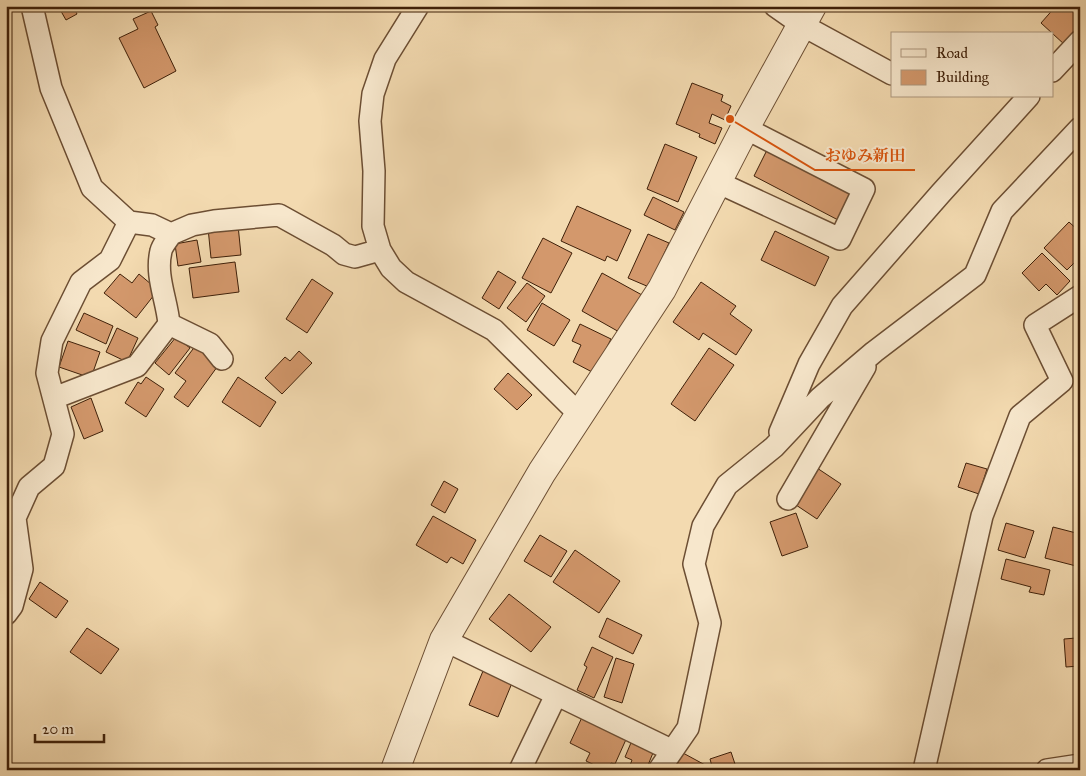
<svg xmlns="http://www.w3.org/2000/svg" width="1086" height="776" viewBox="0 0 1086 776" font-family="'IM FELL Great Primer','Noto Serif JP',serif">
  <rect width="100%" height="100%" fill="#f3dab0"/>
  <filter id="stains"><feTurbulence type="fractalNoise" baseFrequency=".004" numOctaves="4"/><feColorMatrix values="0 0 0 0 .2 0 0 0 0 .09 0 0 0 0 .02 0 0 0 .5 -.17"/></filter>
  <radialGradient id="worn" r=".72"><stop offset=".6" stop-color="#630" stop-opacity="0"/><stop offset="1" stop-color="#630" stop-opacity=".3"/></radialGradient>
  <!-- building -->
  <path fill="#d3986c" stroke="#3f2009" d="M58 6H73L77 14 66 20Z
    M1056 6H1068L1080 17V29L1065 45 1041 23Z
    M151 11 158 25 155 27 176 71 144 88 119 38 138 29 133 19Z
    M692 83 723 95 721 101 731 106 725 120 712 114 709 123 722 128 715 144 699 137 700 134 676 124Z
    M665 144 697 157 678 202 647 189Z
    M767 150 854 195 840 221 754 176Z
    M653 197 684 212 675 230 644 215Z
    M577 206 631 230 617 261 607 256 605 261 561 241Z
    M1069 222 1080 232V257L1067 270 1044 248Z
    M238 225 241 255 211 258 208 228Z
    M775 231 829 257 815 286 761 260Z
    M648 234 669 243 649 287 628 278Z
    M543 238 572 253 551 293 522 278Z
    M197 240 201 262 178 266 175 244Z
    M1042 253 1070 281 1057 295 1046 284 1039 291 1022 273Z
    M235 262 239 292 193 298 189 268Z
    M498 271 516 282 499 309 482 298Z
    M602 273 642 295 621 333 582 311Z
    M120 274 132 283 139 274 158 290 136 318 104 293Z
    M312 279 333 293 307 333 286 319Z
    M701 282 736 306 730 314 752 330 736 355 703 333 699 340 673 322Z
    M527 283 545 296 526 322 507 308Z
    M542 303 570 320 554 346 527 330Z
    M84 313 113 326 106 344 76 330Z
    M580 324 611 339 594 373 573 362 581 345 572 341Z
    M117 328 138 338 127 362 106 352Z
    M176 337 190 348 169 375 155 363Z
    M68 341 100 352 91 378 59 367Z
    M196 345 220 363 188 407 174 397 186 381 175 373Z
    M709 348 734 365 695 421 671 404Z
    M299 351 312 363 282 394 265 378 285 357 290 361Z
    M508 373 532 395 517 410 494 389Z
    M146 377 164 389 146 417 125 403 138 382 141 384Z
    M238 377 276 402 260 427 222 402Z
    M91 398 103 431 84 439 71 407Z
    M966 463 987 469 979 494 958 487Z
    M814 466 841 484 817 519 790 501Z
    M444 481 458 489 445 513 431 505Z
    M796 513 808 547 782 556 770 522Z
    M433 516 476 540 463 564 451 557 447 563 416 545Z
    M1006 523 1034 531 1025 558 998 550Z
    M1053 527 1080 534V567L1045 558Z
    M540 535 567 551 551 577 524 561Z
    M575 550 620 581 599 613 553 582Z
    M1006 559 1050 570 1044 595 1029 592 1031 587 1001 579Z
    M40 582 68 601 56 618 29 599Z
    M509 594 551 627 531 652 489 619Z
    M607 618 642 635 633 654 599 637Z
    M1080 626V666L1066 667 1064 639 1076 638 1075 627Z
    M87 628 119 649 101 674 70 652Z
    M592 647 613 657 594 698 577 690 587 667 584 665Z
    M616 658 634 664 622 703 604 697Z
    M483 671 512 683 498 717 469 705Z
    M584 713 628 735 615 764 611 763 608 770H605L586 761 590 753 570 743Z
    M633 738 655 748 646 770H633L629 768 632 760 625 757Z
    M731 752 737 770H713L710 759Z
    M683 753 707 766 705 770H674Z"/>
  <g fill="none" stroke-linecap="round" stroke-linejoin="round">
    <defs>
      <path id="minor" d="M418 6 385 59 373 94 370 121 374 171 373 226 380 250 391 268 406 282 494 330 580 415
        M775 6 802 25 892 74
        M1052 71 1080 41
        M717 182 840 239 864 189 745 128
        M129 222 152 225 171 234 192 225 214 221 279 215 333 245 344 254 355 257 380 250
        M169 324 210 344 222 359
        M54 398 137 366 169 324C167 300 155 276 161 251 162 246 168 239 171 234
        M780 432 809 364 842 306 941 193 1029 96
        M788 499 865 367
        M6 614 12 606 22 569 15 518 29 487 54 466 63 434 47 373 52 341 81 282 110 260 129 222 92 188 51 88 32 6
        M444 640 671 750
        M520 770 556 695
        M659 770 688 728 710 623 694 564 703 526 727 485 774 447 820 398 874 352 975 275 1002 211 1080 128
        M924 770 982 516 1020 416 1062 381 1035 325 1080 296
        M1047 770 1080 765"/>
      <path id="tertiary" d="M395 770 444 640 542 472 662 289 745 128 812 6"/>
    </defs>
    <!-- minor casing -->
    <use href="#minor" stroke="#6c4e33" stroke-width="24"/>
    <!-- tertiary casing -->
    <use href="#tertiary" stroke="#6c4e33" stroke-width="30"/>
    <!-- minor -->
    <use href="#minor" stroke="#f7e7cc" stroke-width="21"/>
    <!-- tertiary -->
    <use href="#tertiary" stroke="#f7e7cc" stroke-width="28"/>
  </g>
  <!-- callouts -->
  <path fill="none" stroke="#d7530c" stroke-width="2" d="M730 119L815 170H915"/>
  <circle fill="#d7530c" stroke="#f7e7cc" stroke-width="2" cx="730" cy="119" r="5"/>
  <g font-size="16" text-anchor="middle" font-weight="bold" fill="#d7530c" stroke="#f7e7cc" stroke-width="4" stroke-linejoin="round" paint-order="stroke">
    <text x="865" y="161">おゆみ新田</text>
  </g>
  <!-- margin -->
  <rect width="1086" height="776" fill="none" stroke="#f3dab0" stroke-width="25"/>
  <rect x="8" y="8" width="1071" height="761" fill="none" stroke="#3f2009" stroke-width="2.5"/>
  <rect x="12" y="12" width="1061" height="751" fill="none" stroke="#3f2009"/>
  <!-- legend -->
  <rect x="891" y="32" width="162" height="65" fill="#f7e7cc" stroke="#ad977e"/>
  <rect x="901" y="49" width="25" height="8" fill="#f7e7cc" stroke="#ad977e"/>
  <text x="936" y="58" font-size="15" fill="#3f2009">Road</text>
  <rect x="901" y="70" width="25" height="15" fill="#d3986c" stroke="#ad977e"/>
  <text x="936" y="82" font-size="15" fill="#3f2009">Building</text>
  <!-- scale -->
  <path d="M35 734v8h69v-8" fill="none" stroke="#3f2009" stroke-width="2.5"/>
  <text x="42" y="734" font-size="15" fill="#3f2009" stroke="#f7e7cc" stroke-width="4" paint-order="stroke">20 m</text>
  <rect width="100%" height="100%" filter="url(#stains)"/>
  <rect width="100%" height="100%" fill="url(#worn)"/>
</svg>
